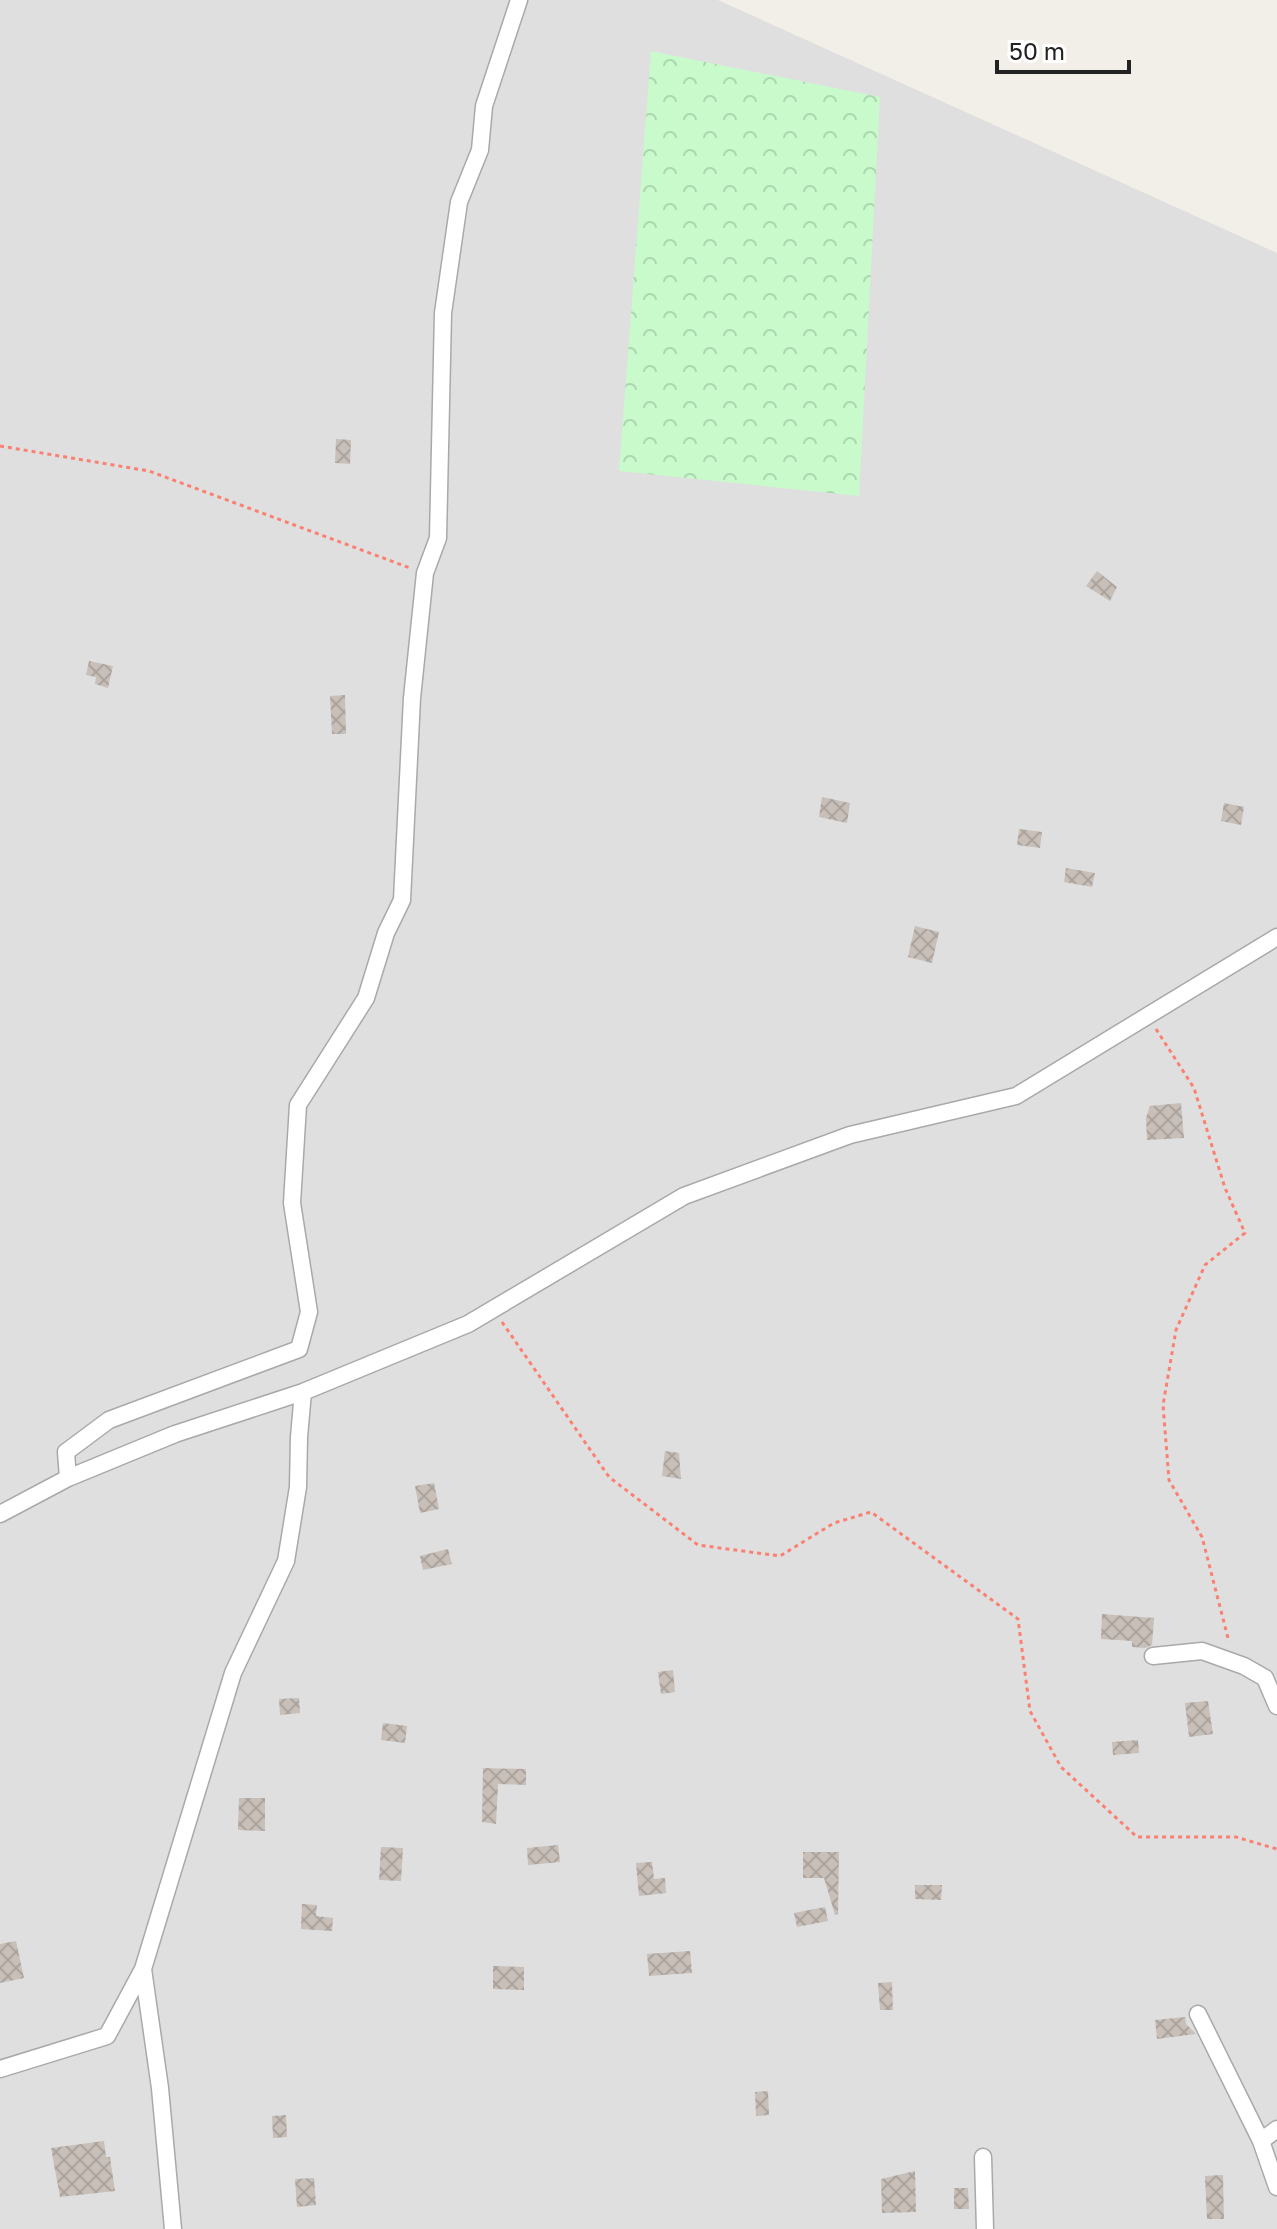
<svg xmlns="http://www.w3.org/2000/svg" width="1277" height="2229" viewBox="0 0 1277 2229" font-family="'Golos Text',sans-serif">
  <defs>
    <pattern id="park-crowns" width="20" height="18" patternUnits="userSpaceOnUse" patternTransform="scale(2)"><rect width="20" height="18" fill="#c8facc"/><path d="M2 6a3 3 0 1 1 6 0M12 15a3 3 0 1 1 6 0" fill="none" stroke="#acd6af"/></pattern>
    <pattern id="building-cross-hatch" width="8" height="8" patternUnits="userSpaceOnUse" patternTransform="scale(2)"><rect width="8" height="8" fill="#c7bfb8"/><path d="M0 0l8 8M0 8l8-8" fill="none" stroke="#aba49e"/></pattern>
  </defs>
  <rect width="100%" height="100%" fill="#f2efe9"/>
  <!-- residential -->
  <path fill="#e0dfdf" d="M0 0H718L1277 253V2229H0Z"/>
  <!-- park -->
  <path fill="url(#park-crowns)" d="M651 51 880 97 859 496 619 471Z"/>
  <!-- building -->
  <path fill="url(#building-cross-hatch)" d="M336 439 351 440 350 464 335 463Z
    M1097 571 1117 587 1110 601 1086 586Z
    M89 661 113 666 108 688 95 684 96 677 86 675Z
    M345 695 346 734H332L330 696Z
    M822 797 850 803 847 823 819 817Z
    M1224 803 1244 807 1241 825 1221 821Z
    M1019 829 1042 832 1040 848 1017 845Z
    M1066 868 1095 873 1092 887 1064 882Z
    M915 926 939 932 932 963 908 957Z
    M1181 1103 1184 1138 1147 1140 1146 1118 1150 1106Z
    M665 1451 679 1453 681 1479 662 1476Z
    M434 1483 439 1509 420 1513 415 1486Z
    M448 1549 452 1564 423 1570 420 1556Z
    M1102 1614 1154 1618 1152 1645 1145 1648 1132 1647V1641L1101 1639Z
    M673 1670 675 1692 661 1694 658 1672Z
    M299 1698 300 1713 280 1715 279 1699Z
    M1208 1701 1213 1734 1189 1737 1185 1703Z
    M383 1723 407 1726 405 1743 381 1740Z
    M1138 1740 1139 1753 1113 1755 1112 1742Z
    M483 1768 526 1769V1785L498 1784 496 1824 482 1822Z
    M239 1798H265V1831L238 1830Z
    M558 1845 560 1862 528 1865 527 1848Z
    M381 1847 403 1848 401 1881 379 1880Z
    M803 1852H839L838 1914 835 1915 824 1878H803Z
    M652 1862 654 1879 665 1878 666 1893 639 1896 636 1863Z
    M915 1885H942L941 1900 915 1899Z
    M302 1904 317 1905 316 1916 333 1918 332 1931 301 1929Z
    M825 1907 828 1921 797 1927 794 1913Z
    M16 1941 24 1978 0 1983V1944Z
    M690 1951 692 1973 649 1976 647 1954Z
    M493 1966 524 1967V1990L493 1989Z
    M892 1982 893 2010H880L878 1983Z
    M1185 2017 1186 2024 1196 2034 1157 2039 1155 2020Z
    M768 2091 769 2115 756 2116 755 2092Z
    M286 2115 287 2137 273 2138 272 2116Z
    M104 2141 106 2157H110L115 2191 60 2197 51 2148Z
    M915 2171 916 2212 882 2213 881 2179Z
    M1223 2175 1224 2219H1207L1205 2176Z
    M314 2178 316 2205 297 2207 295 2179Z
    M954 2188H968L969 2209H954Z"/>
  <g fill="none" stroke-linecap="round" stroke-linejoin="round">
    <defs>
      <path id="minor" d="M68 1478 66 1452 109 1420 299 1349 309 1312 292 1203 298 1105 366 998 386 933 402 900 412 698 425 573 438 538 443 313 459 202 480 150 484 106 519 0
        M0 1514 68 1478 175 1434 303 1392 468 1324 684 1196 850 1135 1016 1096 1277 937
        M1153 1656 1202 1651 1244 1666 1265 1678 1277 1706
        M1198 2014 1261 2141 1277 2187
        M0 2069 107 2036 143 1969
        M1261 2141 1277 2129
        M983 2157 985 2229
        M173 2229 160 2088 143 1969 233 1673 286 1561 298 1487 299 1437 303 1392"/>
    </defs>
    <!-- minor casing -->
    <use href="#minor" stroke="#a9a9a9" stroke-width="19"/>
    <!-- path -->
    <path stroke="#fa8072" stroke-width="3" stroke-dasharray="4 4" stroke-linecap="butt" d="M0 446 149 471 410 568
      M1156 1029 1194 1088 1225 1188 1245 1233 1205 1265 1176 1330 1163 1405 1169 1480 1202 1537 1229 1642
      M502 1322 609 1477 698 1545 780 1556 834 1523 871 1512 1018 1619 1030 1711 1061 1767 1137 1837H1236L1277 1849"/>
    <!-- minor -->
    <use href="#minor" stroke="#fff" stroke-width="16"/>
  </g>
  <!-- scale -->
  <path d="M997 60v12h132v-12" fill="none" stroke="#222222" stroke-width="4"/>
  <text x="1009" y="60" font-size="24" fill="#222222" stroke="#ffffff" stroke-width="6" paint-order="stroke">50 m</text>
</svg>
